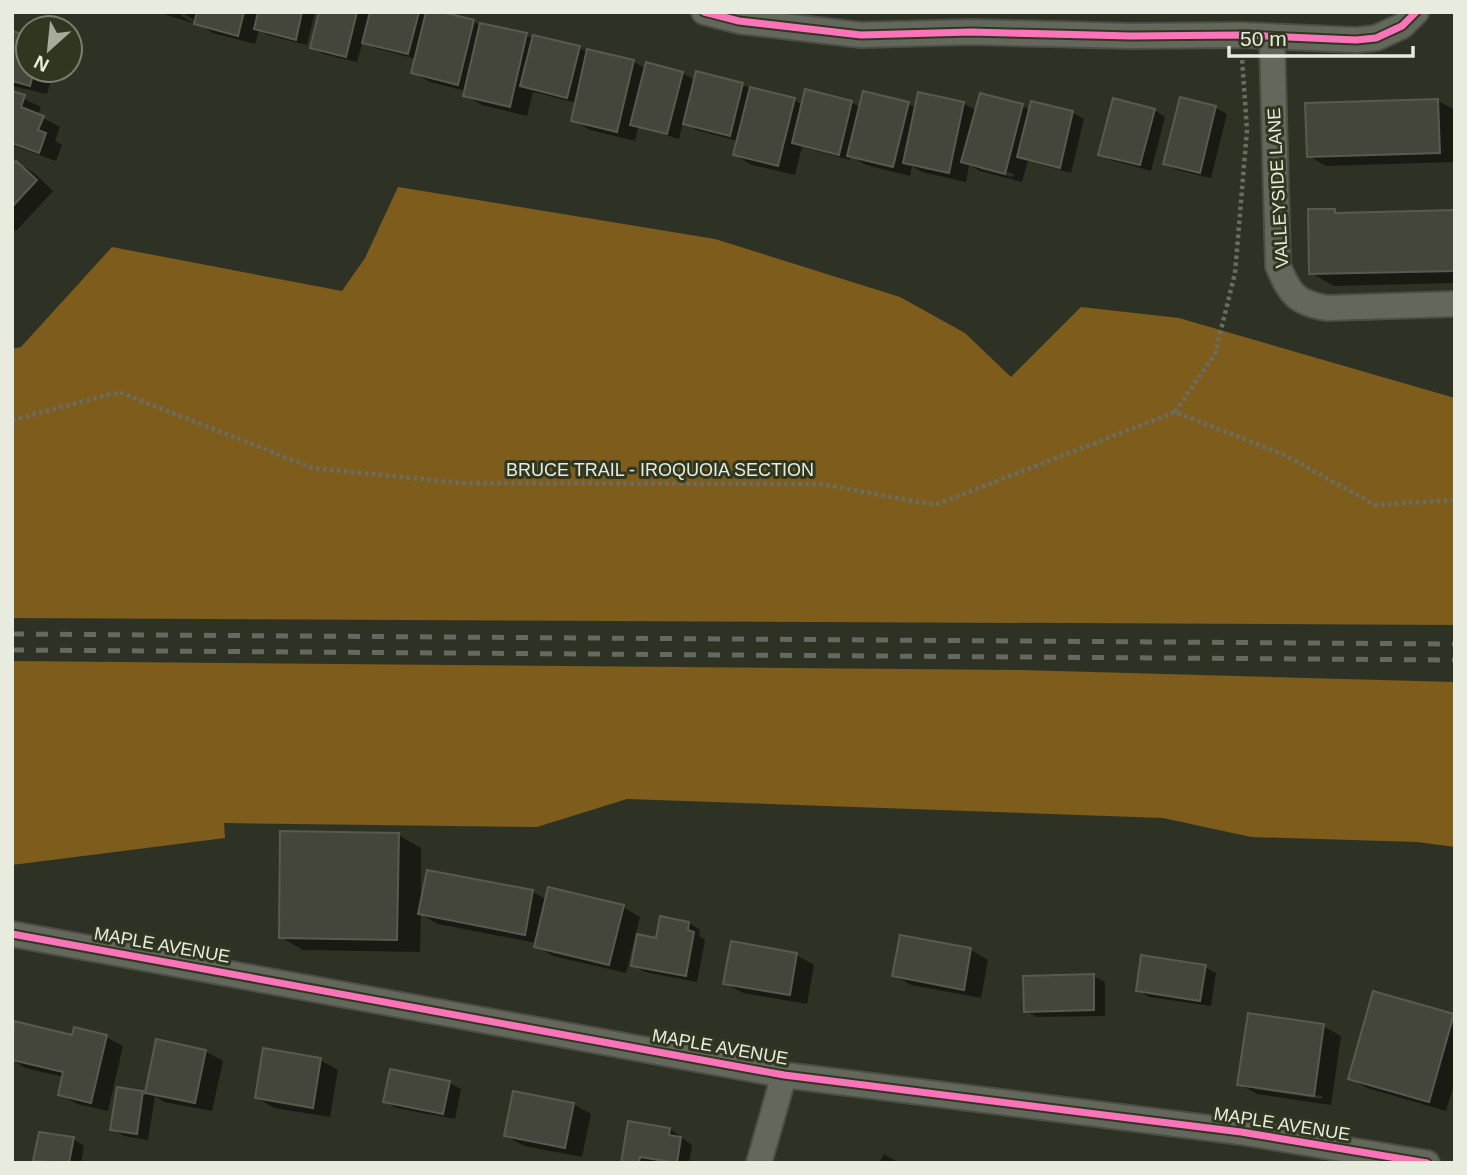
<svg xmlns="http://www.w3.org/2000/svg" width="1467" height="1175" viewBox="0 0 1467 1175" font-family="Helvetica,sans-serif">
  <rect width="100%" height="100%" fill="#2e3225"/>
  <!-- forest -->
  <path fill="#7d5c1c" d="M398 187 715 239 900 297 965 333 1011 377 1081 307 1179 318 1455 398V625L12 618V349L21 347 112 247 342 291 365 258Z
    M12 661 1021 670 1455 682V847L1417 842 1251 837 1163 818 627 799 537 827 224 823 225 838 12 865Z"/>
  <!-- shadow -->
  <path fill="#0007" fill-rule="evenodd" d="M157 12H315L307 45 267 35 259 30 255 44 213 33 183 13 181 16 196 24Z
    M321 12H424L427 14 435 12 474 22 481 26 526 35 534 40 535 37 580 48 588 53 634 62 646 69 682 73 696 81 698 73 794 100 803 105 851 102 861 108 908 104 916 108 963 103 977 111 981 95 1023 106 1030 110 1032 103 1073 113 1084 119 1071 173 1028 161 1022 182 980 171 969 165 966 182 922 172 912 166 910 176 866 165 851 156 850 160 802 147 795 175 752 165 735 155 738 141 696 130 683 122 679 139 638 127 635 141 590 130 573 120 577 103 533 92 527 116 482 105 465 95 466 91 430 82 413 72 416 59 375 48 363 41 357 62 323 54 312 47ZM980 165 1014 174 1013 177 980 169Z
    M12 33 28 40V70H64L62 79 52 76 47 94 12 86Z
    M12 93 41 107 38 115 60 127 55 141 62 145 56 161 12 145Z
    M1438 101 1455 110V162L1326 166 1309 156Z
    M1216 108 1227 114 1211 178 1177 170 1165 164Z
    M1154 110 1165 117 1151 171 1111 160 1100 154Z
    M17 163 34 173 53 191 16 231 12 229V168Z
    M1334 211 1340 214 1455 211V283L1334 286 1311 273Z
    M398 835 421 848V901H423L428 872 533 892 547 900 623 907 640 917 626 973 553 956 536 946V943L438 924 421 914 420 952 303 950 280 937Z
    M662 918 689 923 700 930 699 936 705 940 697 982 645 972 633 965 658 940Z
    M902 937 971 950 988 960 981 998 911 985 894 975Z
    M796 955 814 965 807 1004 743 993 725 983Z
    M1205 967 1216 973 1211 1006 1149 997 1138 990Z
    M1093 976 1105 982V1016L1037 1017 1026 1011Z
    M1453 1016 1455 1081 1446 1111 1367 1088 1350 1078Z
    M15 1023 73 1037H106L123 1046 108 1111 77 1104 60 1094 64 1077 25 1068 12 1060V1036Z
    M1323 1026 1341 1036 1331 1105 1257 1094 1239 1084ZM1255 1086 1322 1096V1099L1255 1089Z
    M157 1041 205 1051 223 1061 212 1111 164 1102 155 1096 148 1140 124 1136 112 1129 118 1089 146 1095Z
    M320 1060 338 1070 330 1117 274 1108 257 1098Z
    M450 1083 461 1089 455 1119 396 1108 385 1101Z
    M573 1104 591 1114 582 1157 524 1146 506 1136Z
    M670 1129 692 1145 689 1163H623Z
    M73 1139 84 1146 81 1163H39L35 1161Z
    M884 1154 899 1163H879Z"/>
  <!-- building -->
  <path fill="#45463b" stroke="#595a4f" stroke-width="2" d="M197 12H244L238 36 194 24Z
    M258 12H302L296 40 254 29Z
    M319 12H357L346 57 310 48Z
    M370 12H419L408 54 362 43Z
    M426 12H442L474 20 458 85 411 73Z
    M480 23 527 33 510 107 463 96Z
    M12 31 19 33 17 42 28 45V70H34L30 86 12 81Z
    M533 35 580 46 567 98 520 86Z
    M587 49 634 60 617 132 571 121Z
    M646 62 683 72 667 134 630 125Z
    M696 71 743 83 730 136 683 124Z
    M750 87 795 98 778 166 733 155Z
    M805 89 852 101 839 155 792 143Z
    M12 91 25 95 21 107 44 116 38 130 46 133 39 153 12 143Z
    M863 91 909 102 893 167 847 156Z
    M918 92 964 102 949 173 903 163Z
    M980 93 1023 104 1005 174 961 162Z
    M1180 97 1216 106 1200 173 1163 164Z
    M1113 98 1155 109 1140 165 1098 155Z
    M1438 99 1440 153 1307 157 1305 103Z
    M1031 101 1073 111 1060 168 1017 157Z
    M16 161 37 180 12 207V165Z
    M1308 209H1335V213L1455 210V271L1309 274Z
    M280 831 399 833 397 940 279 938Z
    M427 870 533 890 525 935 418 914Z
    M548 887 624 905 609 965 534 947Z
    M660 916 689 922 688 930 694 932 686 976 631 966 637 934 656 938Z
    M900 935 971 948 964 990 892 976Z
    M731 941 797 953 790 995 723 984Z
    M1141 955 1206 965 1200 1001 1136 991Z
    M1094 974V1010L1024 1012 1023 976Z
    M1373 991 1454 1014 1429 1102 1348 1079Z
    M1248 1013 1324 1024 1314 1096 1237 1085Z
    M14 1021 72 1035 74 1027 107 1035 91 1103 58 1095 63 1072 12 1060Z
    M156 1039 206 1050 195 1103 145 1093Z
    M263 1048 321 1058 313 1108 255 1098Z
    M390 1069 450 1081 443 1114 383 1102Z
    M117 1087 143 1091 137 1134 110 1130Z
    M513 1091 574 1103 565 1148 504 1136Z
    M628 1121 670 1128 669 1135 681 1137 677 1163 640 1157 639 1163H621Z
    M39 1132 74 1137 69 1163 33 1161Z"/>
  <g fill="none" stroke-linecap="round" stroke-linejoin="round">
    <defs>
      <path id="minor" d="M704 12 739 21 861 35 971 32 1131 36 1241 35 1356 40 1376 38 1402 26 1416 12
        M1272 38 1278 266C1290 294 1296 303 1327 308L1455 304
        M12 934 784 1075 1241 1132 1427 1163
        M759 1163 784 1075"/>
    </defs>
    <!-- minor casing -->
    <use href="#minor" stroke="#4c4f44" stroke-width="28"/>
    <!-- path -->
    <path stroke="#6a6d63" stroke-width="4.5" stroke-dasharray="3.5 3.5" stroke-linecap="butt" d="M1175 412 1215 354 1235 273 1247 130 1242 58
      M12 420 119 392 313 468 461 483 821 484 935 505 1175 412 1287 456 1375 505 1455 500"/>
    <!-- minor -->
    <use href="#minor" stroke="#64685c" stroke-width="24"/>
    <!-- rail -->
    <path stroke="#65695f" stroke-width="5" stroke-dasharray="12 12" stroke-linecap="butt" d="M12 634 1455 644
      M12 650 1455 660"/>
    <defs>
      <path id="cycleway" d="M704 12 739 21 861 35 971 32 1131 36 1241 35 1356 40 1376 38 1402 26 1416 12
        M12 934 784 1075 1241 1132 1427 1163"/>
    </defs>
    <!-- cycleway casing -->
    <use href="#cycleway" stroke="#303720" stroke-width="11"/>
    <!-- cycleway -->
    <use href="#cycleway" stroke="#fb73b8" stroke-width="7"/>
  </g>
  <g text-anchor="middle" stroke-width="6" stroke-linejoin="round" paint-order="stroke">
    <!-- street labels -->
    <g font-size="18" fill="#e7ecde" stroke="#303720">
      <text transform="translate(1278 188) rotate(-93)" y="6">VALLEYSIDE LANE</text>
      <text x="660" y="476">BRUCE TRAIL - IROQUOIA SECTION</text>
      <text transform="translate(162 945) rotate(10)" y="6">MAPLE AVENUE</text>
      <text transform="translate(720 1047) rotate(10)" y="6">MAPLE AVENUE</text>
      <text transform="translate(1282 1124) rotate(9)" y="6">MAPLE AVENUE</text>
    </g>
  </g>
  <!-- border -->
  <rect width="1467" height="1175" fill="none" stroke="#e7ecde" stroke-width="28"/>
  <!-- north arrow -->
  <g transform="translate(49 49) rotate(207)"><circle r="33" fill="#303720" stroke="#797f6c" stroke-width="2"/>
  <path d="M0-5L12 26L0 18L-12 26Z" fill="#a6ab9d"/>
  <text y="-10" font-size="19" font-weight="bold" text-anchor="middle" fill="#e7ecde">N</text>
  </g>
  <!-- scale -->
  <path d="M1229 46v10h184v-10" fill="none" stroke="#e7ecde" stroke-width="3.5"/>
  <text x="1240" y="46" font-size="21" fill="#e7ecde" stroke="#303720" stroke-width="5" paint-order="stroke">50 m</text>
</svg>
